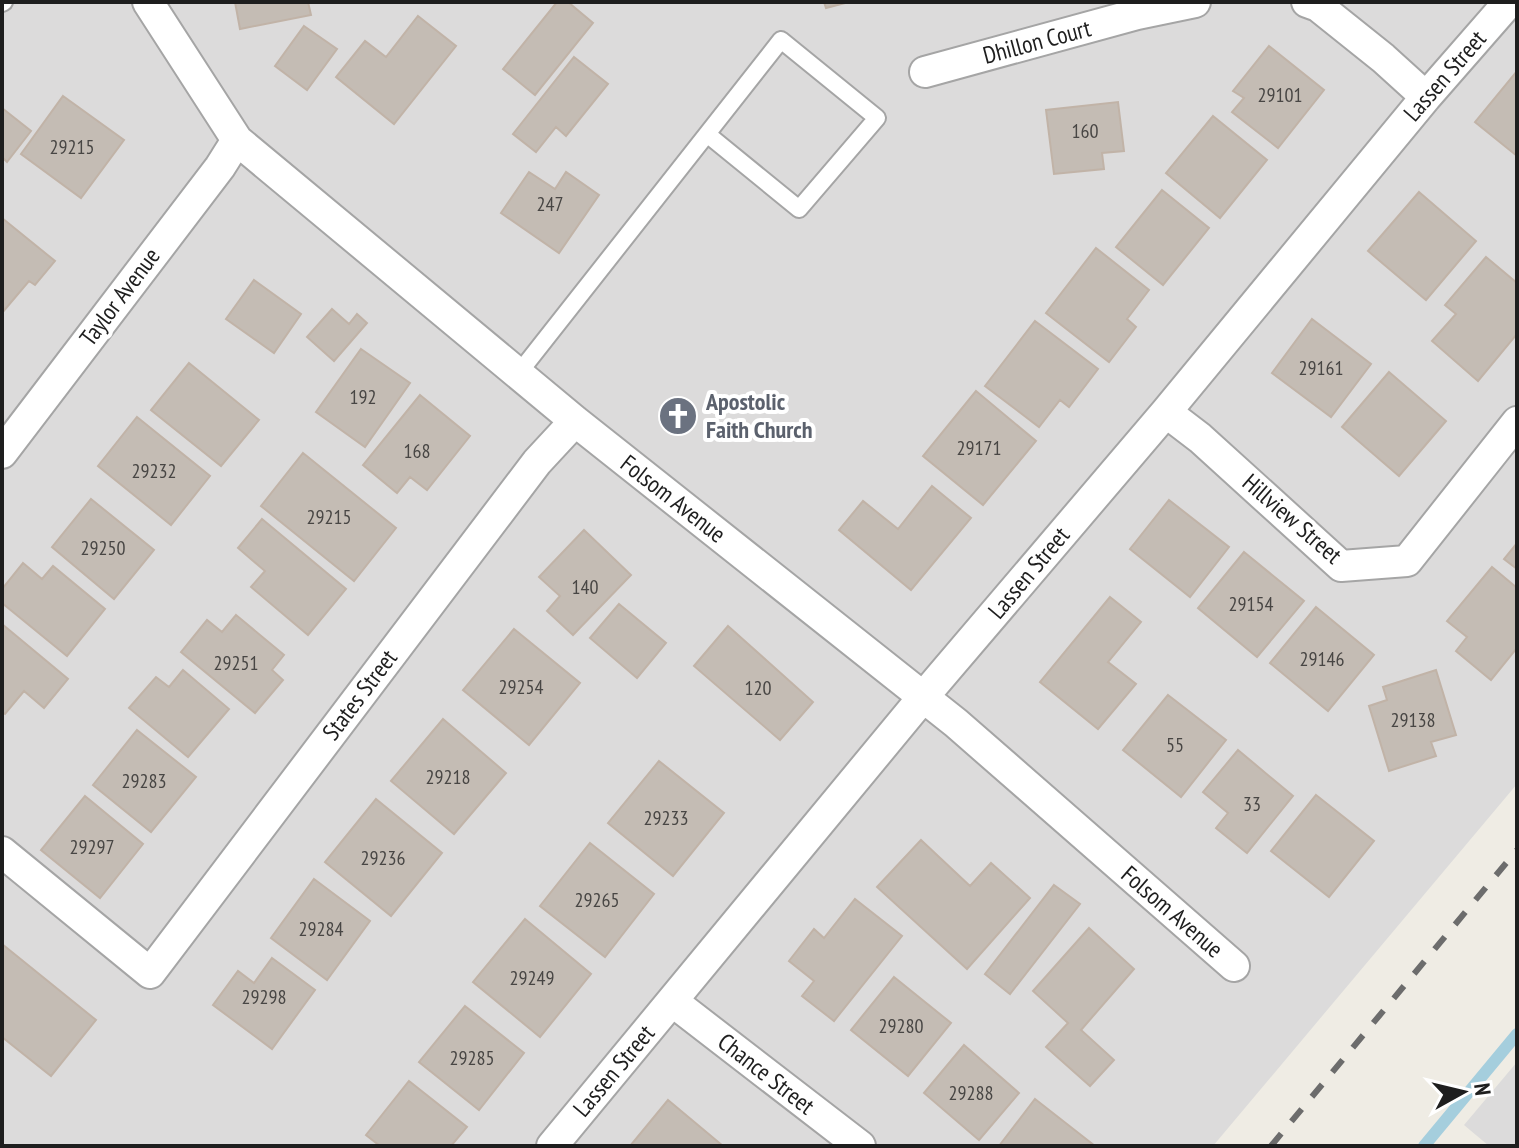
<svg xmlns="http://www.w3.org/2000/svg" width="1519" height="1148" viewBox="0 0 1519 1148" font-family="'PT Sans Narrow',sans-serif">
  <rect width="100%" height="100%" fill="#efece4"/>
  <!-- residential -->
  <path fill="#dcdbdb" d="M2 2H1517V784L1213 1146H2Z
    M1517 1062V1146H1489L1464 1125Z"/>
  <g fill="none" stroke-linecap="round" stroke-linejoin="round">
    <!-- stream -->
    <path stroke="#a5cedd" stroke-width="12" d="M1424 1146 1517 1034"/>
  </g>
  <!-- building -->
  <path fill="#c4bcb4" stroke="#c1b3a7" stroke-width="2" d="M235 2H308L311 15 240 29Z
    M557 2H568L593 23 535 95 503 69Z
    M824 2H849L826 8Z
    M418 16 456 46 394 124 336 77 365 41 386 57Z
    M304 26 337 49 307 90 275 66Z
    M1269 46 1324 90 1278 148 1232 112 1244 98 1233 91Z
    M574 57 608 84 566 136 556 127 536 152 513 134Z
    M1517 71V156L1475 122Z
    M63 96 124 140 81 198 21 154Z
    M1118 102 1124 151 1102 153 1104 169 1054 174 1046 110Z
    M2 108 31 131 7 162 2 157Z
    M1213 116 1267 160 1220 218 1166 173Z
    M529 172 555 189 566 172 599 195 559 253 501 213Z
    M1162 190 1209 228 1163 285 1116 247Z
    M1419 192 1476 241 1426 300 1368 251Z
    M2 218 55 261 35 285 29 281 2 313Z
    M1096 248 1149 290 1127 319 1136 327 1109 362 1046 313Z
    M1486 257 1517 283V334L1478 381 1432 341 1456 314 1445 305Z
    M254 280 301 314 274 353 226 319Z
    M332 309 349 324 357 314 367 323 334 361 307 337Z
    M1312 319 1371 364 1331 417 1272 373Z
    M1035 321 1098 369 1069 407 1060 400 1039 427 985 386Z
    M361 349 410 383 365 447 316 412Z
    M189 363 259 420 221 466 151 410Z
    M1389 372 1446 421 1399 476 1342 427Z
    M976 391 1036 441 983 505 923 456Z
    M420 395 470 436 427 490 410 477 397 493 363 465Z
    M137 417 210 476 171 525 98 466Z
    M303 453 396 528 354 581 261 506Z
    M932 486 971 518 911 590 839 530 863 501 898 529Z
    M91 499 154 550 114 599 52 547Z
    M1169 500 1229 547 1190 597 1130 549Z
    M262 519 346 589 308 635 251 587 265 571 238 548Z
    M584 530 631 575 573 635 547 611 560 596 539 577Z
    M1517 543V569L1504 559Z
    M1244 552 1304 601 1257 657 1198 608Z
    M23 563 42 579 53 566 105 609 67 656 2 603V589Z
    M1492 567 1517 588V648L1491 680 1456 651 1467 637 1447 621Z
    M1110 597 1141 622 1108 662 1136 684 1098 729 1040 682Z
    M619 604 666 643 637 678 590 638Z
    M1316 607 1374 655 1328 711 1270 663Z
    M236 615 284 655 272 670 283 680 255 713 181 652 207 620 222 632Z
    M2 624 68 679 44 708 24 691 5 714 2 712Z
    M728 626 813 702 780 740 694 666Z
    M514 629 580 683 529 745 463 690Z
    M183 670 229 709 188 757 129 708 156 677 169 687Z
    M1436 670 1456 735 1431 742 1436 756 1389 771 1369 706 1387 700 1383 687Z
    M1168 695 1226 740 1181 797 1123 750Z
    M443 719 506 773 454 834 391 781Z
    M137 730 196 777 151 832 93 785Z
    M1238 750 1293 796 1247 853 1216 828 1228 813 1203 792Z
    M659 761 724 813 673 876 608 823Z
    M1316 795 1374 841 1329 897 1271 851Z
    M85 796 143 844 100 898 41 850Z
    M376 799 442 853 391 916 325 862Z
    M921 840 970 886 991 863 1030 898 967 969 877 887Z
    M590 843 654 894 605 957 540 906Z
    M314 879 370 921 327 980 271 938Z
    M1054 885 1080 904 1010 994 985 974Z
    M855 899 902 936 834 1021 802 996 814 981 789 961 814 929 824 938Z
    M525 919 591 974 540 1037 473 982Z
    M1089 928 1134 969 1081 1030 1114 1060 1090 1086 1046 1047 1068 1023 1033 991Z
    M2 944 96 1020 51 1076 2 1037Z
    M272 958 315 990 272 1049 213 1005 238 971 254 983Z
    M894 977 951 1023 908 1076 851 1030Z
    M465 1006 524 1053 479 1110 419 1062Z
    M964 1045 1019 1093 979 1140 924 1093Z
    M409 1081 467 1127 451 1146H380L366 1135Z
    M1035 1099 1095 1146H999Z
    M668 1100 723 1146H630Z"/>
  <g fill="none" stroke-linecap="round" stroke-linejoin="round">
    <defs>
      <path id="lane" d="M2 3 4 2
        M518 374 781 40 877 118 799 209 707 134"/>
      <path id="street" d="M148 2 237 140 575 421 956 723 1234 966
        M1307 2 1318 6 1383 58 1426 97
        M925 72 1137 14 1195 2
        M1166 412 1200 438 1341 566 1407 561 1517 422
        M2 453 220 167 237 140
        M2 852 150 973 537 462 575 421
        M672 1001 860 1146
        M552 1146 924 696 1166 412 1426 97 1509 2"/>
    </defs>
    <!-- lane casing -->
    <use href="#lane" stroke="#a5a5a5" stroke-width="20"/>
    <!-- street casing -->
    <use href="#street" stroke="#a5a5a5" stroke-width="34"/>
    <!-- lane -->
    <use href="#lane" stroke="#fff" stroke-width="16"/>
    <!-- street -->
    <use href="#street" stroke="#fff" stroke-width="30"/>
    <!-- rail -->
    <path stroke="#6c6c6c" stroke-width="6" stroke-dasharray="16 16" stroke-linecap="butt" d="M1271 1146 1517 850"/>
  </g>
  <!-- icons -->
  <defs>
    <symbol id="church-disc" viewBox="-11 -11 22 22"><circle r="9.5" fill="#6b7280" stroke="#fff"/><path d="M-1.2-6h2.4v3.5h3.3v2.4h-3.3V6h-2.4V-.1h-3.3v-2.4h3.3Z" fill="#fff"/></symbol>
  </defs>
  <g fill-rule="evenodd">
    <use href="#church-disc" x="656" y="394" width="44" height="44"/>
  </g>
  <g text-anchor="middle" stroke-width="8" stroke-linejoin="round" paint-order="stroke">
    <!-- number labels -->
    <g font-size="20" fill="#484644">
      <text x="1280" y="102">29101</text>
      <text x="1085" y="138">160</text>
      <text x="72" y="154">29215</text>
      <text x="550" y="211">247</text>
      <text x="1321" y="375">29161</text>
      <text x="363" y="404">192</text>
      <text x="979" y="455">29171</text>
      <text x="417" y="458">168</text>
      <text x="154" y="478">29232</text>
      <text x="329" y="524">29215</text>
      <text x="103" y="555">29250</text>
      <text x="585" y="594">140</text>
      <text x="1251" y="611">29154</text>
      <text x="1322" y="666">29146</text>
      <text x="236" y="670">29251</text>
      <text x="521" y="694">29254</text>
      <text x="758" y="695">120</text>
      <text x="1413" y="727">29138</text>
      <text x="1175" y="752">55</text>
      <text x="448" y="784">29218</text>
      <text x="144" y="788">29283</text>
      <text x="1252" y="811">33</text>
      <text x="666" y="825">29233</text>
      <text x="92" y="854">29297</text>
      <text x="383" y="865">29236</text>
      <text x="597" y="907">29265</text>
      <text x="321" y="936">29284</text>
      <text x="532" y="985">29249</text>
      <text x="264" y="1004">29298</text>
      <text x="901" y="1033">29280</text>
      <text x="472" y="1065">29285</text>
      <text x="971" y="1100">29288</text>
    </g>
    <!-- street labels -->
    <g font-size="24" fill="#1e1e1e" stroke="#fff">
      <text transform="translate(1037 42) rotate(-15)" y="8">Dhillon Court</text>
      <text transform="translate(1445 76) rotate(-49)" y="8">Lassen Street</text>
      <text transform="translate(120 297) rotate(-53)" y="8">Taylor Avenue</text>
      <text transform="translate(673 499) rotate(38)" y="8">Folsom Avenue</text>
      <text transform="translate(1292 519) rotate(41)" y="8">Hillview Street</text>
      <text transform="translate(1029 573) rotate(-50)" y="8">Lassen Street</text>
      <text transform="translate(360 695) rotate(-53)" y="8">States Street</text>
      <text transform="translate(1172 912) rotate(41)" y="8">Folsom Avenue</text>
      <text transform="translate(614 1071) rotate(-50)" y="8">Lassen Street</text>
      <text transform="translate(766 1074) rotate(38)" y="8">Chance Street</text>
    </g>
    <!-- worship labels -->
    <g font-size="24" font-weight="bold" fill="#5b616d" stroke="#fff" text-anchor="start">
      <text x="706" y="410">Apostolic<tspan x="706" dy="28">Faith Church</tspan></text>
    </g>
  </g>
  <!-- border -->
  <rect width="1519" height="1148" fill="none" stroke="#1e1e1e" stroke-width="8"/>
  <!-- north arrow -->
  <g transform="translate(1463 1092) rotate(82)" stroke="#ffffff" stroke-width="6" paint-order="stroke">
  <path d="M0-6L14 30L0 20L-14 30Z" fill="#1e1e1e"/>
  <text y="-12" font-size="22" font-weight="bold" text-anchor="middle" fill="#1e1e1e">N</text>
  </g>
</svg>
